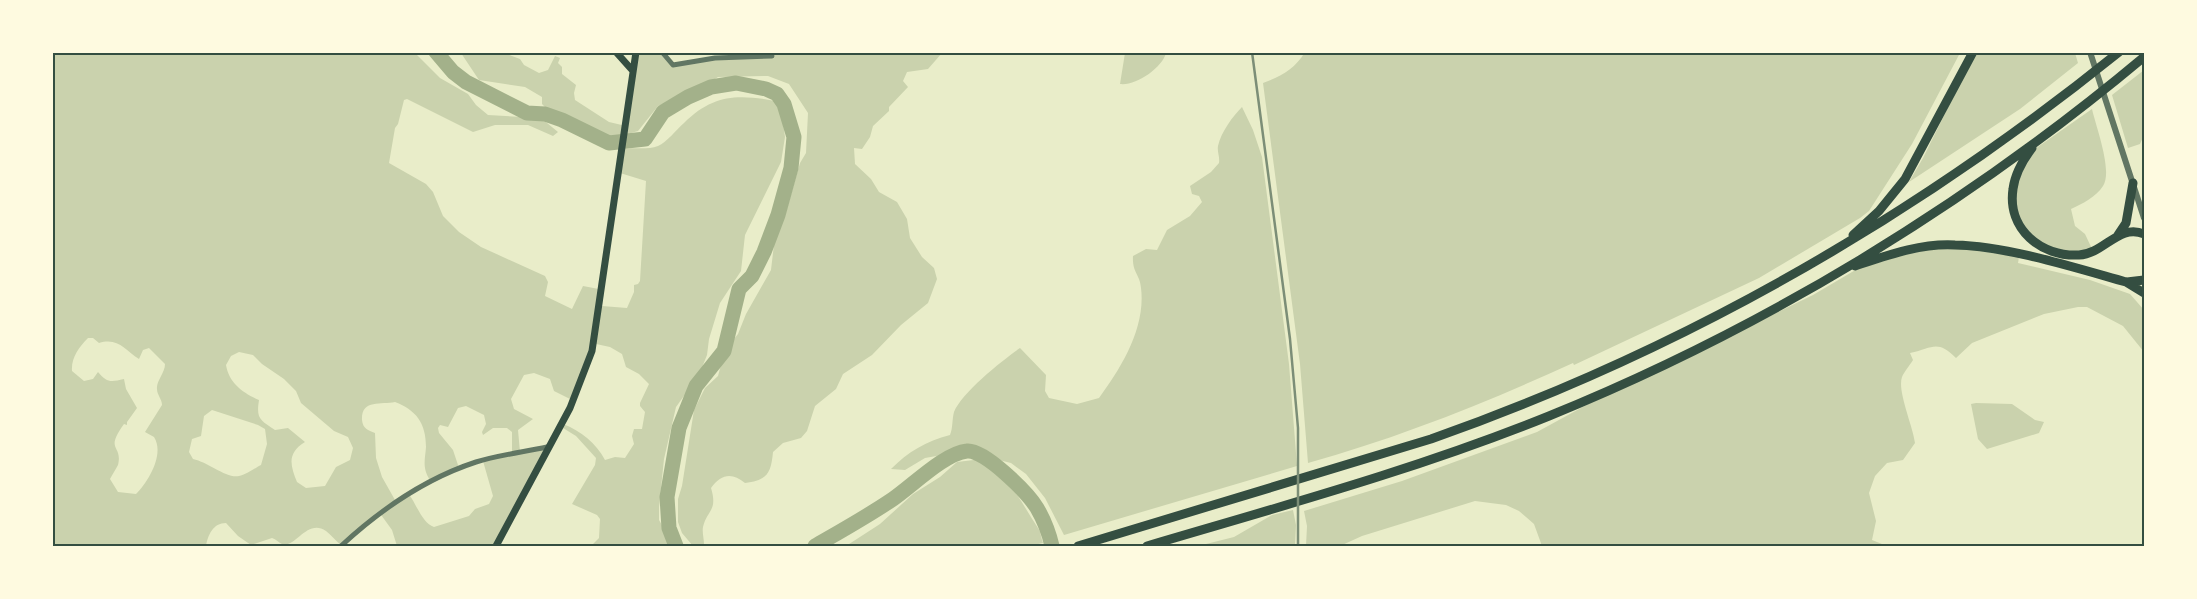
<svg xmlns="http://www.w3.org/2000/svg" width="2197" height="599" viewBox="0 0 2197 599" font-family="'Sofia Sans Condensed',sans-serif">
  <rect width="100%" height="100%" fill="#e9edc9"/>
  <!-- green -->
  <path fill="#cad2ad" fill-rule="evenodd" d="M61 52 415 53 440 78 468 94 476 105 488 115 541 118 558 132 553 136 528 125H495L473 132 407 99 404 100 398 124 395 128 389 163 426 184 433 192 443 216 459 232 481 247 545 276 548 282 545 296 572 309 583 286 604 290 602 306 627 308 634 292V285L638 284 640 281 646 181 620 173 624 149C634 147 648 150 658 146 667 142 676 130 684 123 714 93 740 94 780 102L785 137 781 162 745 235 741 271 720 303 709 339 707 355 699 375 676 407 664 459 659 507V520L674 546 592 545 599 538 600 519 597 515 572 504 595 465 596 458 576 436 563 428V424C581 431 596 443 605 460L615 457 625 458 634 444 632 436 634 429H642L645 412 640 406V403L649 384 639 374 626 367 622 354 610 347 596 344 574 401 554 391 550 379 534 373 524 375 511 399 514 409 533 419 518 430 520 452 549 448 494 546H397L392 530 379 512 341 545C336 541 331 535 326 531 307 518 295 549 282 544 279 543 276 539 272 538L251 545 238 536 226 523C213 523 208 535 206 546H53L52 56ZM88 338H93L99 343C118 337 125 350 139 359L143 350 149 348 165 364C165 373 156 381 157 389 157 395 162 399 162 405L145 432 154 437C165 454 148 482 136 494L118 492 110 479C112 475 116 469 118 465 123 444 104 452 124 424L127 425V422L137 408 126 389 124 379C111 382 107 383 98 372L93 379 84 381 72 371C71 358 79 347 88 338ZM239 352 253 355 262 364 284 379 296 391 301 403 334 431 348 437 353 448 350 460 336 467 325 486 306 488 297 482C290 465 287 453 305 442L288 428 275 430C260 420 256 419 259 400 243 393 229 383 226 365L231 356ZM395 402C416 410 426 423 426 447 425 460 422 468 430 480L459 468 453 450 439 433 438 428 440 425 448 427 458 408 466 406 484 415 486 424 482 432 483 435 493 428H507L512 432V452L483 461 493 496 489 504 475 509 469 516 434 527C422 523 416 503 408 493L395 500 382 477 376 458 375 433C368 430 363 429 362 420 361 399 381 405 395 402ZM212 410 258 425 265 429 267 444 261 465C255 468 246 475 239 476 227 479 208 462 193 459L189 452 192 439 201 436 204 416Z
    M789 52 942 53 928 69 907 72 903 81 908 87 889 107V111L873 126 870 137 862 149 854 148 855 164 871 179 879 192 897 202 907 219 910 238 922 257 934 268 937 279 928 303 901 325 872 355 843 374 836 389 815 406 807 431 801 438 783 443 773 452C771 474 767 480 745 483 732 472 721 474 711 488 718 511 707 510 703 527 702 532 704 539 704 544L703 546H693L682 533 678 522V499L682 486 694 410 705 388 718 376 725 350 738 334 746 314 771 270 775 236 786 212 800 163 806 153 808 113 789 84 768 76 718 77 701 88 658 106 638 131 624 135 600 137 591 134 570 122 557 119 542 104V97L525 87 479 80 461 53H504L520 59 524 65 539 73 548 70 555 56 560 58 558 63 562 67V74L576 85 574 93 575 100 609 122 626 126 637 53H660L671 64Z
    M1305 52H1960V53L1912 144 1869 211 1860 218 1759 278 1574 365 1573 363C1488 402 1398 438 1308 463L1300 364 1263 83C1280 77 1295 69 1305 52Z
    M1125 53V52L1166 53C1162 68 1136 86 1120 84Z
    M1975 53H2075L2078 63 2020 109 1909 182 1923 158Z
    M2144 70V135L2140 144 2128 148 2112 95Z
    M1242 107 1253 130 1262 157 1289 364 1297 466 1064 535 1045 498 1026 474 1011 463 987 457 969 445H963L942 455 925 458 905 470 891 469C908 452 926 441 950 435 953 428 952 419 954 412 962 392 1003 360 1020 348L1046 375 1045 391 1049 398 1077 404 1099 398C1121 368 1146 328 1141 288 1140 274 1132 273 1133 256L1146 249 1157 250 1167 230 1190 216 1202 202 1199 196 1192 194 1190 186 1211 172 1219 163C1220 157 1217 152 1218 146 1221 132 1233 116 1242 107Z
    M2092 109C2096 127 2113 171 2103 186 2096 197 2082 204 2071 209L2075 226 2085 234 2093 251H2045L2016 219 2012 199 2025 156Z
    M1962 245 2019 257 2018 263 2090 280 2130 294 2144 310V352L2123 326 2087 307H2078L2044 314 1972 343 1956 358C1937 339 1933 348 1910 353L1913 360C1910 365 1904 372 1902 377 1897 391 1913 426 1915 443L1903 460 1887 463 1875 476 1869 493 1876 521 1872 540 1887 546H1542L1534 524 1519 511 1506 505 1475 501 1362 536 1340 546H1306L1307 526 1304 511 1402 481 1537 432 1590 403 1813 295 1869 262 1898 251Z
    M1976 403 2012 404 2035 420 2044 422 2039 433 1987 449 1978 439 1971 404Z
    M982 459C1008 474 1022 504 1038 528 1041 532 1041 538 1043 543L1029 546H846L880 524 913 494 940 477 957 462Z
    M1293 510 1296 525 1295 546H1198L1234 537 1272 515Z"/>
  <g fill="none" stroke-linecap="round" stroke-linejoin="round">
    <!-- river -->
    <path stroke="#a3b18a" stroke-width="15" d="M436 52 453 72 466 82 527 113 545 114 562 120 609 143 645 139 663 112 688 97 711 87 736 83 766 89 777 94 784 104 794 137 791 168 778 215 764 252 752 276 739 289 724 351 696 386 679 428 667 497 669 528 676 546
      M815 546C841 531 868 516 893 499 912 486 945 453 967 451 984 449 1028 493 1037 508 1044 520 1049 533 1052 546"/>
    <!-- minor -->
    <path stroke="#617663" stroke-width="5" d="M662 52 673 65 715 58 772 56
      M341 546C381 509 424 479 476 462 499 455 524 452 547 447"/>
    <!-- tertiary -->
    <path stroke="#617663" stroke-width="6" d="M2090 52 2144 218"/>
    <!-- secondary -->
    <path stroke="#344e41" stroke-width="7" d="M616 52 633 71
      M496 546 570 408 592 351 636 52"/>
    <!-- motorway -->
    <path stroke="#344e41" stroke-width="9" d="M2032 148C2023 160 2015 173 2013 189 2007 229 2041 257 2079 255 2104 254 2119 223 2144 234
      M1853 235 1879 211 1905 179 1973 52
      M2118 235 2126 223 2133 183
      M1855 266C1888 255 1921 243 1955 245 2007 246 2076 268 2126 282L2144 293
      M2127 282 2144 280
      M1078 546 1431 439C1681 351 1912 219 2119 52
      M1147 546C1282 506 1418 469 1549 416 1763 329 1966 206 2144 57"/>
    <!-- rail -->
    <path stroke="#7c8e77" stroke-width="2.5" d="M1252 52 1290 339 1298 428V546"/>
  </g>
  <!-- border -->
  <rect width="2197" height="599" fill="none" stroke="#fefae0" stroke-width="108"/>
  <rect x="54" y="54" width="2089" height="491" fill="none" stroke="#344e41" stroke-width="2"/>
</svg>
